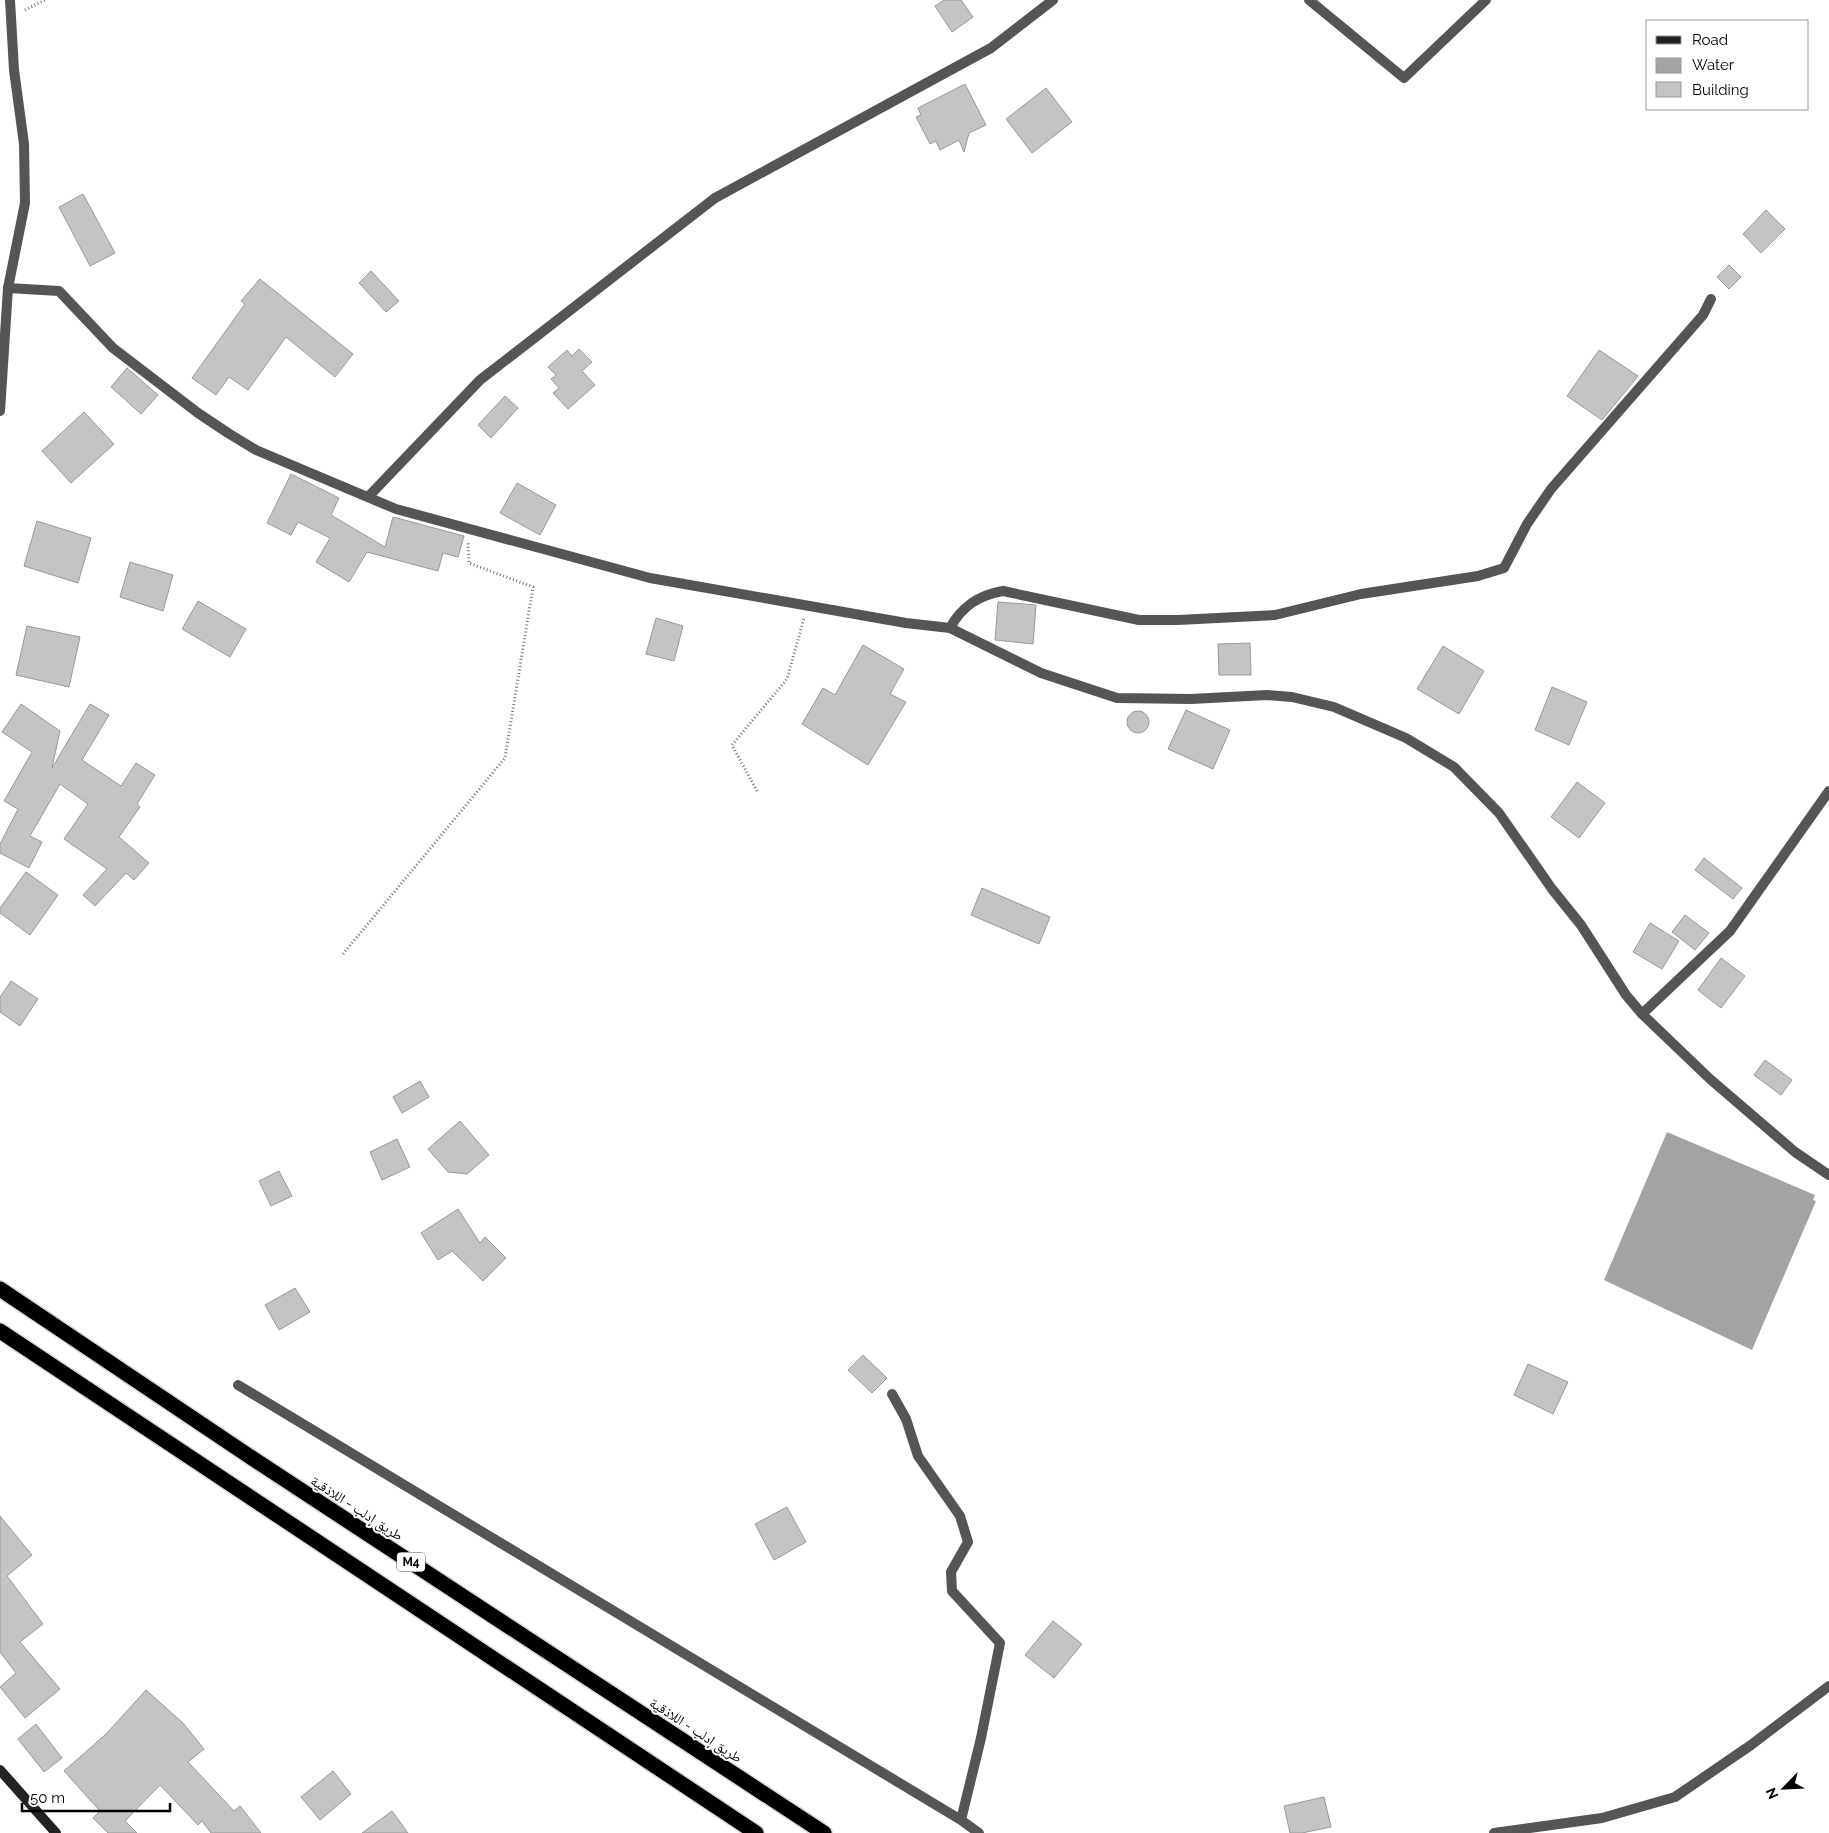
<svg xmlns="http://www.w3.org/2000/svg" width="1829" height="1833" viewBox="0 0 1829 1833" font-family="Raleway,'Noto Naskh Arabic',sans-serif">
  <rect width="100%" height="100%" fill="#fff"/>
  <!-- water -->
  <path fill="#a3a3a3" d="M1667 1132 1815 1195 1813 1200 1816 1201 1752 1350 1604 1280Z"/>
  <!-- building -->
  <path fill="#c4c4c4" stroke="#999" d="M944 0H961L973 17 952 32 935 6Z
    M965 84 986 125 969 133 964 152 959 140 940 150 936 141 930 144 916 117 921 115 918 108Z
    M1046 88 1072 122 1032 153 1006 119Z
    M83 194 115 253 90 266 59 207Z
    M1766 210 1785 229 1761 253 1743 234Z
    M1729 265 1741 277 1729 289 1717 277Z
    M371 271 399 301 386 312 359 283Z
    M260 279 353 354 335 377 286 337 248 390 229 377 216 395 192 378 245 304 241 301Z
    M579 349 592 362 582 371 595 385 568 409 553 393 559 388 551 379 556 375 548 367 567 350 572 356Z
    M1599 350 1638 376 1602 420 1567 396Z
    M127 368 158 395 141 414 111 387Z
    M505 396 518 408 491 438 478 425Z
    M84 412 114 444 71 483 42 451Z
    M291 474 339 498 331 515 385 547 393 517 464 536 458 557 443 553 438 571 367 552 349 582 316 562 330 538 298 522 291 535 267 523Z
    M517 483 556 505 540 535 500 513Z
    M37 521 91 538 78 583 24 566Z
    M130 562 173 575 163 611 120 597Z
    M198 601 246 629 230 657 182 629Z
    M998 602 1036 605 1033 644 995 640Z
    M656 618 683 626 674 661 646 654Z
    M27 626 80 637 69 687 16 675Z
    M1250 643 1251 675H1219L1218 644Z
    M863 645 904 669 890 694 906 702 868 765 802 724 823 688 835 695Z
    M1443 646 1484 671 1459 714 1417 689Z
    M1552 687 1587 702 1569 745 1535 730Z
    M21 704 60 731 52 768 90 704 109 715 82 760 121 786 136 763 155 775 137 804 140 807 119 837 149 863 134 880 126 873 95 906 83 895 107 869 64 839 88 804 60 784 30 836 42 842 29 868 0 853V844L18 809 4 801 32 752 2 732Z
    M1186 710 1230 730 1213 769 1168 749Z
    M1127 722a11 11 0 1 1 22 0a11 11 0 1 1-22 0Z
    M1577 782 1605 803 1579 838 1551 817Z
    M1704 858 1742 888 1733 899 1695 870Z
    M26 872 58 895 30 935 0 913V908Z
    M982 888 1050 917 1039 944 971 915Z
    M1685 915 1709 933 1695 950 1672 932Z
    M1650 923 1679 941 1662 969 1633 952Z
    M1721 958 1745 976 1721 1008 1698 990Z
    M11 981 38 999 20 1026 0 1012V997Z
    M1765 1060 1792 1080 1781 1095 1754 1075Z
    M420 1081 429 1097 402 1113 393 1097Z
    M460 1121 489 1155 467 1174 448 1172 428 1149Z
    M397 1139 410 1167 382 1180 370 1152Z
    M279 1171 292 1196 271 1206 259 1181Z
    M458 1209 480 1243 485 1237 506 1258 483 1281 452 1251 438 1260 421 1233Z
    M295 1288 310 1312 279 1330 265 1305Z
    M863 1355 887 1378 872 1393 848 1370Z
    M1528 1364 1568 1382 1553 1414 1514 1395Z
    M787 1507 806 1542 774 1560 755 1524Z
    M0 1516 32 1555 7 1576 43 1624 20 1642 60 1689 25 1718 0 1687 16 1673 0 1652Z
    M1053 1621 1082 1644 1054 1678 1025 1655Z
    M146 1690 183 1723 204 1749 188 1762 234 1811 240 1806 261 1833H211L202 1821 198 1825 160 1785 125 1821 137 1833H108L93 1818 100 1811 64 1771 106 1734Z
    M36 1724 62 1758 44 1772 18 1739Z
    M333 1771 351 1794 320 1820 301 1797Z
    M1324 1797 1331 1827 1302 1833H1290L1284 1806Z
    M392 1811 408 1833H362Z"/>
  <g fill="none" stroke-linecap="round" stroke-linejoin="round">
    <defs>
      <path id="motorway" d="M0 1289 258 1462 824 1833
        M0 1331 756 1833"/>
    </defs>
    <!-- motorway casing -->
    <use href="#motorway" stroke="#dbdbdb" stroke-width="18"/>
    <!-- path -->
    <path stroke="#777" stroke-width="3" stroke-dasharray="1 2.5" stroke-linecap="butt" d="M25 10 45 0
      M757 791 732 745 787 679 804 618
      M343 954 505 758 533 587 469 563 468 543"/>
    <!-- minor -->
    <path stroke="#555" stroke-width="10" d="M10 0 14 70 24 144 25 203 8 288 59 291 113 348 198 413 228 433 256 450 396 509 650 578 906 623 950 628 1041 673 1117 698 1191 699 1267 695 1292 697 1334 707 1406 738 1454 767 1499 813 1552 889 1581 925 1626 995 1642 1014 1710 1079 1795 1152 1829 1175
      M1309 0 1404 78 1486 0
      M368 497 480 380 715 198 991 48 1053 0
      M950 628C962 606 979 595 1003 591L1139 620H1178L1275 615 1361 594 1478 576 1504 568 1527 524 1551 489 1703 315 1711 299
      M1642 1014 1730 931 1829 791
      M238 1385 961 1820 979 1833
      M892 1394 906 1419 918 1456 960 1516 968 1542 951 1572 952 1591 1000 1643 981 1738 961 1820
      M1494 1833 1602 1818 1675 1797 1751 1745 1829 1686"/>
    <!-- tertiary -->
    <path stroke="#555" stroke-width="10" d="M0 411 8 288"/>
    <!-- secondary -->
    <path stroke="#222" stroke-width="10" d="M0 1770 56 1833"/>
    <!-- motorway -->
    <use href="#motorway" stroke="#000" stroke-width="15"/>
  </g>
  <g text-anchor="middle" stroke-width="4" stroke-linejoin="round" paint-order="stroke">
    <!-- shield labels -->
    <rect fill="#fff" stroke="#4c4c4c" stroke-width="1" x="397" y="1552.5" width="28" height="19" rx="4"/>
    <g font-size="12" font-weight="bold" fill="#000">
      <text x="411" y="1566">M4</text>
    </g>
    <!-- street labels -->
    <g font-size="14" fill="#000" stroke="#fff">
      <text transform="translate(357 1508) rotate(33)" y="5">طريق إدلب - اللاذقية</text>
      <text transform="translate(696 1730) rotate(33)" y="5">طريق إدلب - اللاذقية</text>
    </g>
  </g>
  <!-- legend -->
  <rect x="1646" y="20" width="162" height="90" fill="#ffffff" stroke="#999999"/>
  <rect x="1656" y="36" width="25" height="8" fill="#222222" stroke="#999999"/>
  <text x="1692" y="45" font-size="15" fill="#000000">Road</text>
  <rect x="1656" y="58" width="25" height="15" fill="#a3a3a3" stroke="#999999"/>
  <text x="1692" y="70" font-size="15" fill="#000000">Water</text>
  <rect x="1656" y="82" width="25" height="15" fill="#c4c4c4" stroke="#999999"/>
  <text x="1692" y="95" font-size="15" fill="#000000">Building</text>
  <!-- north arrow -->
  <g transform="translate(1784 1788) rotate(246)" stroke="#ffffff" stroke-width="4" paint-order="stroke">
  <path d="M0-4L9 19L0 12L-9 19Z" fill="#000000"/>
  <text y="-8" font-size="14" font-weight="bold" text-anchor="middle" fill="#000000">N</text>
  </g>
  <!-- scale -->
  <path d="M22 1803v8h148v-8" fill="none" stroke="#000000" stroke-width="2.5"/>
  <text x="30" y="1803" font-size="15" fill="#000000" stroke="#ffffff" stroke-width="4" paint-order="stroke">50 m</text>
</svg>
